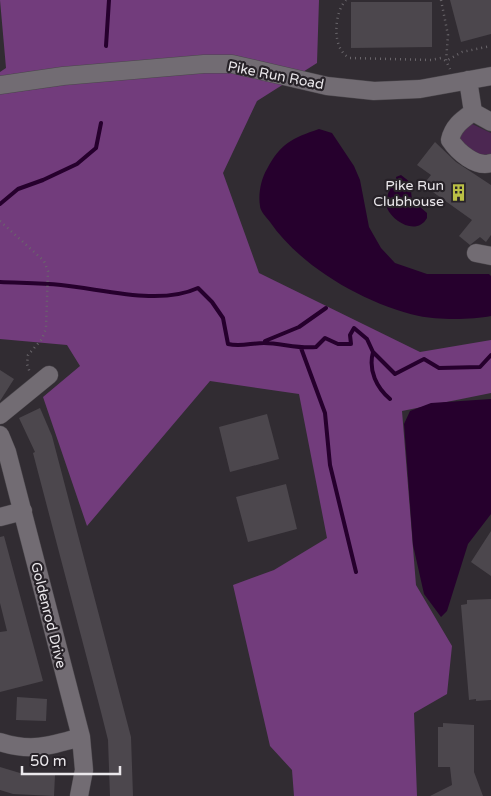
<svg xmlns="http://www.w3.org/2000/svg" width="491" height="796" viewBox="0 0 491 796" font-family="'Varela Round',sans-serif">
  <rect width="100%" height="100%" fill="#312c32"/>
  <!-- green -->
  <path fill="#4c2752" d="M468 122 491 133V158L486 159 460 145 458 130Z"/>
  <!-- forest -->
  <path fill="#723c7c" d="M0 0H319L317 63 257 101 223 173 259 273 420 352 491 340V393L402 411 416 585 452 646 447 694 414 713 417 796H294L292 770 270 746 233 585 274 570 327 538 299 394 210 381 87 526 43 397 80 366 67 345 0 339V72L6 68Z"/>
  <!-- water -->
  <path fill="#26002d" d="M319 129 332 133 354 166 360 180 369 227 381 248 395 263 427 274H489L491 276V316C472 320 437 320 419 316 365 304 301 267 270 222 267 218 260 211 260 206 258 194 261 179 267 169 280 144 292 138 319 129Z
    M401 175 410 182 412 200 427 213V218C417 236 393 222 387 208 386 197 388 188 397 182L396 177Z
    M491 399V514L468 544 447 611 441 617 424 594 413 545 404 424 410 411 431 403Z"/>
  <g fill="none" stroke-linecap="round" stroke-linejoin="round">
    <!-- stream -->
    <path stroke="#26002d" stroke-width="4" d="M106 46 109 0
      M0 204 18 189 43 180 77 164 96 148 101 123
      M0 282C20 283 41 283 61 285 103 289 159 306 198 288L212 302 223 318 228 344C241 347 251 343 264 343 281 343 298 349 316 347L325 338 338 344H351L350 335 354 328 367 339 373 352 395 374 424 359 439 368 480 367 491 355
      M265 341 299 327 326 308
      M301 348 325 413 330 465 356 572
      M373 352C368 371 377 388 390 399"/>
  </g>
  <!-- building -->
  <path fill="#4c474d" d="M450 0H491V34L461 42Z
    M351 2H432V47L351 48Z
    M435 142 456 162 491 185V235L486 242 480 237 470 245 459 236 472 220 423 185 431 175 417 165Z
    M0 370 14 379 0 401Z
    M40 408 52 436 131 737 133 796H110L108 740 101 712 33 453 35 452 19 418Z
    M267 414 279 459 230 472 219 427Z
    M286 484 297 529 248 542 236 497Z
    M491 531V576L471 562Z
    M4 536 43 681 0 692V632L7 631 0 603V537Z
    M491 599V700L476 701V699L469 700 461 605 467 604V600Z
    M17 697 47 699 46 721 16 720Z
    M443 723 474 725V772L483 796H430L452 785 450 767H438V727H443Z
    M0 767 20 773 55 775 54 796 13 794 0 790Z"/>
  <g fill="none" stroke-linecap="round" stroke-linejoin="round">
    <defs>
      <path id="minor" d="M468 80 473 112 491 122
        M0 85 63 76 204 64H232L327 86 374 91 420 89 491 76
        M473 112C462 120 453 126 450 140 458 152 476 168 491 163
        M476 253 491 256
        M0 415 49 375
        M0 435 7 452 81 737 84 770 79 796
        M0 517 23 511
        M0 742C31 752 50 746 81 737"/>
    </defs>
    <!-- minor casing -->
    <use href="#minor" stroke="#4b474c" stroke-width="19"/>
    <!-- path -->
    <path stroke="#6a666b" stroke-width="2.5" stroke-dasharray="1 4" stroke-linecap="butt" d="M346 0C334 12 331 50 350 58L431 60 441 58 446 61 462 52 491 46
      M441 0 448 35 446 61 450 69
      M0 221 44 261 48 271 46 328 42 339 28 355 27 364 30 373"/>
    <!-- minor -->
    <use href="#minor" stroke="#726c73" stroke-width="18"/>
  </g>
  <!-- icons -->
  <defs>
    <symbol id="building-bare" viewBox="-9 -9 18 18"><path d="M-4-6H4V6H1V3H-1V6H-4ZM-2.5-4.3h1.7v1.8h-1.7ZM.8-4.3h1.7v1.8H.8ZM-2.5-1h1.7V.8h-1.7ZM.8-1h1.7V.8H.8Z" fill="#bbc045" stroke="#272228" stroke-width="2.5" paint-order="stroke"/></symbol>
  </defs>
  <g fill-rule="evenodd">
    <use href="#building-bare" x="446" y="180" width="25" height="25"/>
  </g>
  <g text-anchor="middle" stroke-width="4.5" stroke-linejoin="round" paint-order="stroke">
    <!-- street labels -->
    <g font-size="14" fill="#ebe8ec" stroke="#272228">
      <text transform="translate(276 75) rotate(11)" y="5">Pike Run Road</text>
      <text transform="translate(49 615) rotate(76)" y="5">Goldenrod Drive</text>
    </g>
    <!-- poi labels -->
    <g font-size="14" fill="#ebe8ec" stroke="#272228" text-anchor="end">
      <text x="444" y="190">Pike Run<tspan x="444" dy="16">Clubhouse</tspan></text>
    </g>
  </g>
  <!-- scale -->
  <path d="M22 766v8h98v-8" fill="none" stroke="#ebe8ec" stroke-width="2.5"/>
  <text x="30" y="766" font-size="15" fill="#ebe8ec" stroke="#272228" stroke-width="4" paint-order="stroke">50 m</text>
</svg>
